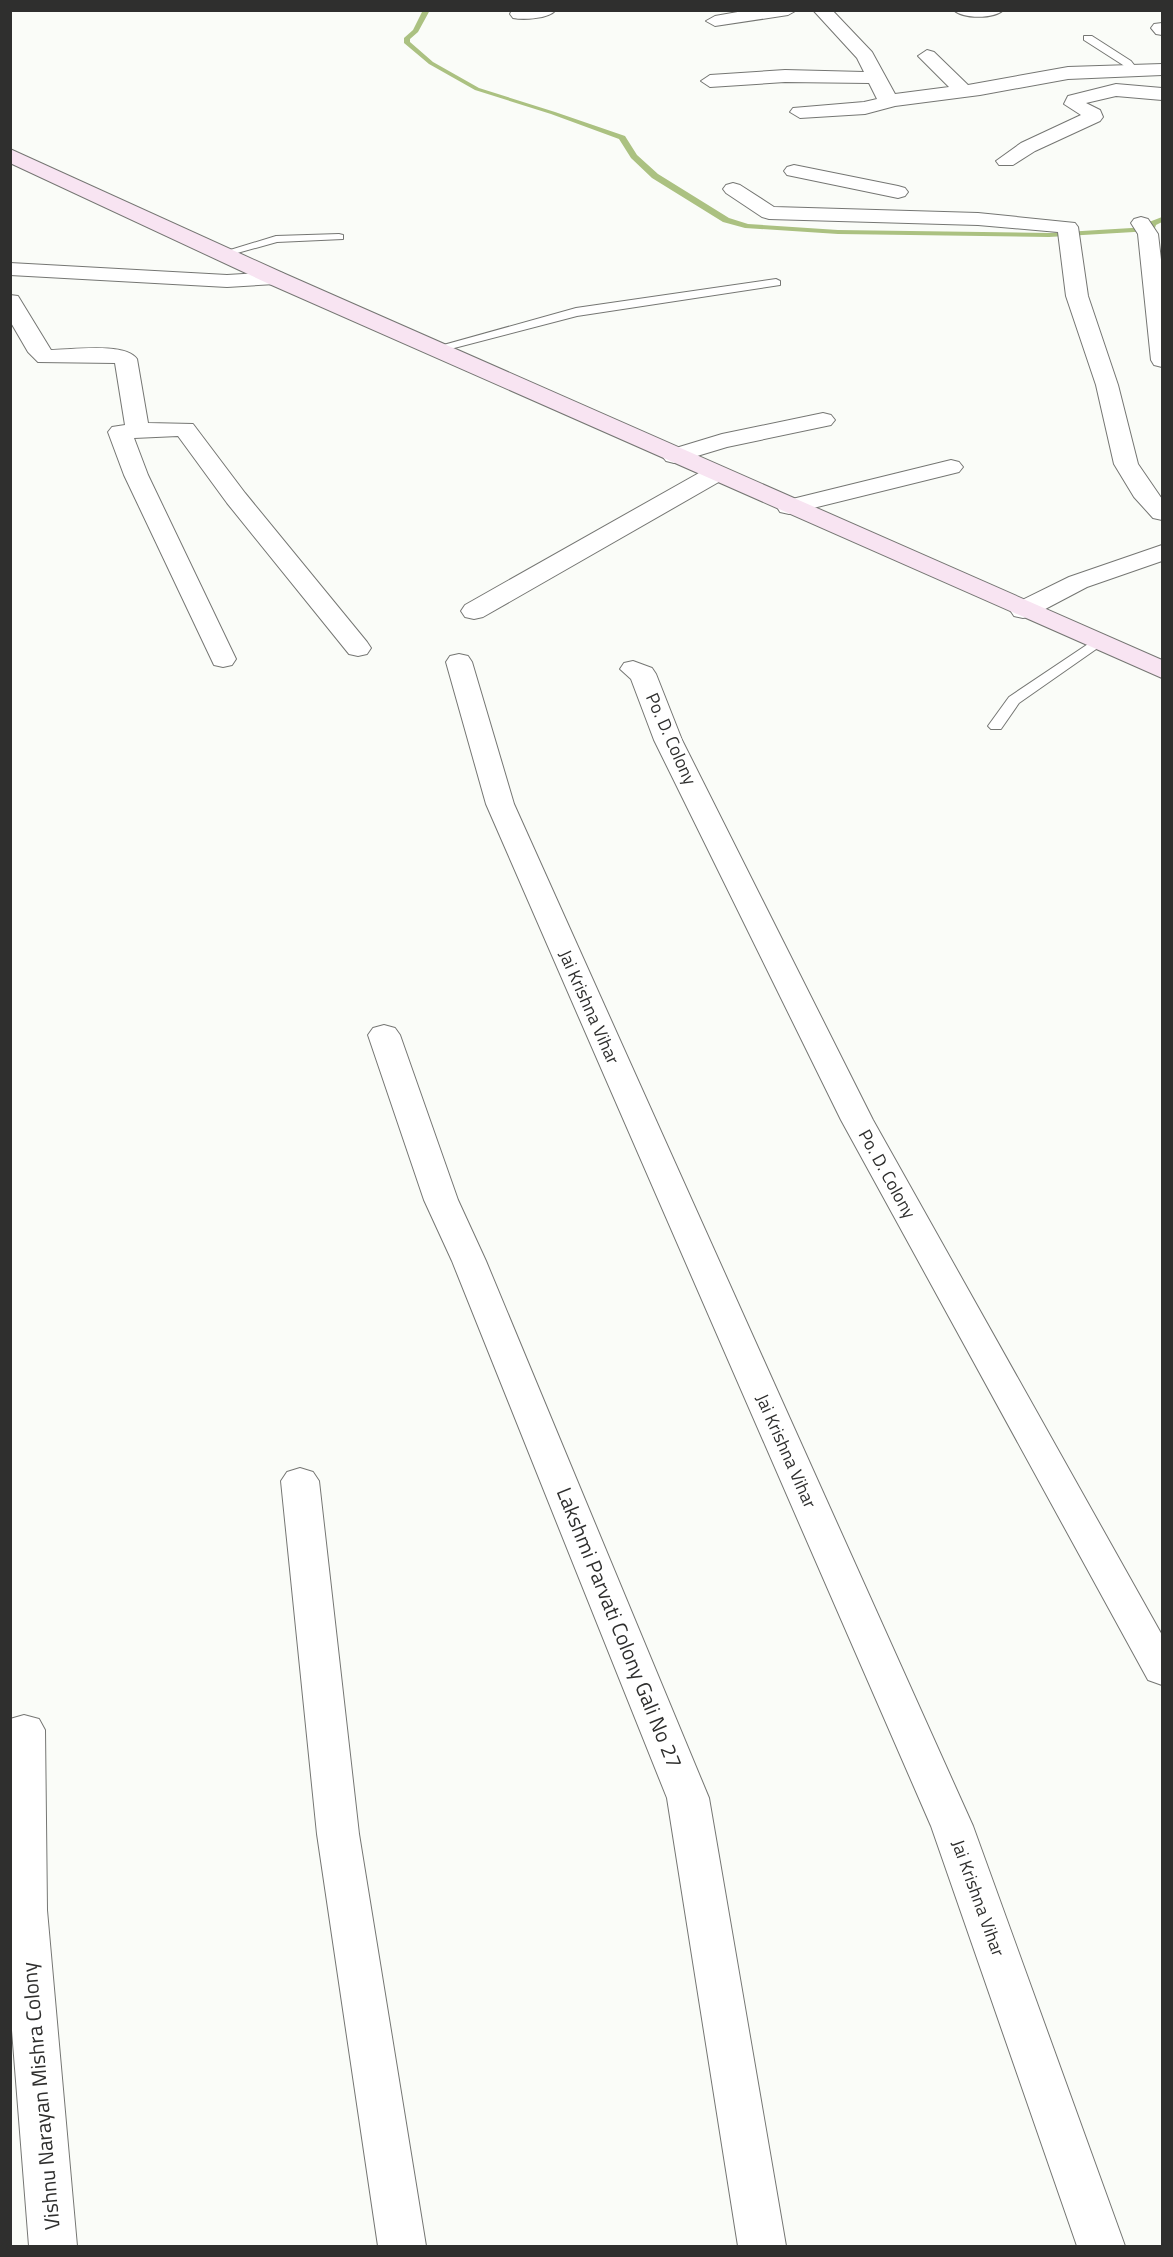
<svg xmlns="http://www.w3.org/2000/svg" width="1173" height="2257" viewBox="0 0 1173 2257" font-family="'Titillium Web',sans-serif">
  <rect width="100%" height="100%" fill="#fafcf8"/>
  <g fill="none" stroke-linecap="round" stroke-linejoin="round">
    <!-- stream -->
    <path fill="#abc181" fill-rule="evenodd" d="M423 10H430L418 32 410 39V42L433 62 479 88 555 112 625 136 637 155 658 174 729 218 748 224 838 230 1049 233 1148 227 1149 222 1162 217V222L1156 225 1154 231H1151L1049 237 838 234 745 228 723 222 652 178 631 158 619 139 551 114 475 90 429 64 404 43V38L413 30Z"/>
    <defs>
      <path id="lane" d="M1084 36H1092L1131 61 1138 70 1129 72 1123 65 1084 40Z
        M339 234 343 235V239L277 242 223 257 217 254 276 236Z
        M776 279 780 281V285L577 316 435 353 429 349 576 308Z
        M1097 638 1104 642 1102 645 1019 703 1001 729H991L988 726 1009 697Z"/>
      <path id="street" d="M512 10H556C548 19 523 20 513 18L510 14Z
        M749 10H797L788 15 715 26 706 21 715 16Z
        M813 10H832L872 52 895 94 949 87 918 56 927 50 934 52 968 85 1068 67 1162 64V75L1068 79 980 95 895 106 865 114 800 118 790 112 793 108 864 102 877 99 869 83 785 82 710 87 701 81 710 75 785 70 864 72 857 58Z
        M954 10H1003C995 19 962 19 954 10Z
        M1162 23V35L1156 34 1151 28 1154 24Z
        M1116 84 1162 88V100L1116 96 1086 103 1100 110 1103 117 1100 121 1035 151 1013 165H999L996 161 1021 143 1081 115 1064 104 1068 96Z
        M794 165 898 186 905 188 908 192 905 196 898 198 787 175 784 171 787 167Z
        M733 183 740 185 774 207 978 213 1075 223 1078 227 1088 296 1118 385 1138 464 1162 499V520L1153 518 1134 497 1114 464 1096 385 1066 296 1058 232 978 225 769 219 762 217 726 193 723 189 726 185Z
        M1141 217 1148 219 1158 234 1162 268V367L1154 365 1151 360 1138 234 1131 223 1134 219Z
        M10 263 227 275 275 272 283 273 286 278 283 283 275 284 227 287 10 275Z
        M10 295 18 296 51 350C71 350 125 342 137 359L148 423 193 424 245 493 367 642 371 648 367 654 358 656 349 654 227 503 178 436 134 438 148 475 236 659 232 665 223 667 214 665 124 475 108 432 112 427 125 425 115 363 38 362 28 352 10 321Z
        M823 413 831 415 835 420 831 425 727 447 674 463 666 461 662 456 666 451 722 434Z
        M951 460 959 462 963 467 959 472 789 514 780 512 777 507 780 502Z
        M715 467 724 469 727 474 724 479 483 617 474 619 465 617 461 611 465 605 706 469Z
        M1162 545V561L1087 587 1032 616 1023 618 1014 616 1010 610 1014 604 1069 577Z
        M459 654 468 656 472 662 514 804 973 1826 1125 2246H1077L931 1826 486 804 446 662 450 656Z
        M633 661 652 668 656 674 682 740 873 1120 1162 1635V1685L1148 1680 841 1120 654 740 631 679 620 669 624 663Z
        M384 1025 395 1028 400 1035 458 1200 486 1261 709 1798 786 2246H738L667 1798 452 1261 424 1200 368 1035 373 1028Z
        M300 1468 313 1472 319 1481 359 1834 426 2246H378L317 1834 281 1481 287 1472Z
        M24 1715 39 1719 45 1730 47 1910 77 2246H29L10 2005V1719Z"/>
      <path id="secondary" d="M10 149 283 273 1162 660V678L267 283 10 163Z"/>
    </defs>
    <!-- lane casing -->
    <use href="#lane" stroke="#757673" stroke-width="2"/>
    <!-- street casing -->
    <use href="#street" stroke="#757673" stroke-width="2"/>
    <!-- secondary casing -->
    <use href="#secondary" stroke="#757673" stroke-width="2"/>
    <!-- lane -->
    <use href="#lane" fill="#fff" fill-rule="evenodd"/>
    <!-- street -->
    <use href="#street" fill="#fff" fill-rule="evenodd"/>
    <!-- secondary -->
    <use href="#secondary" fill="#f8e4f2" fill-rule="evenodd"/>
  </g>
  <g text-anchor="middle" stroke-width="6" stroke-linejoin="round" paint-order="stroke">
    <!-- street labels -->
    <g font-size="18" fill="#2f2f2e" stroke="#fff">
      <text transform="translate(671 739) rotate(66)" y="6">Po. D. Colony</text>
      <text transform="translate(589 1007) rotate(66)" y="6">Jai Krishna Vihar</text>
      <text transform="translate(887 1174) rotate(61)" y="6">Po. D. Colony</text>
      <text transform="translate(786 1451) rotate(66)" y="6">Jai Krishna Vihar</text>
      <text transform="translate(978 1898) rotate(70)" y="6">Jai Krishna Vihar</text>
    </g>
    <!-- near-street labels -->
    <g font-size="21" fill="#2f2f2e" stroke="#fff">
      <text transform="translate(619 1628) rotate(68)" y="7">Lakshmi Parvati Colony Gali No 27</text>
      <text transform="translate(41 2096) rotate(-95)" y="7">Vishnu Narayan Mishra Colony</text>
    </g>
  </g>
  <!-- border -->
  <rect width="1173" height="2257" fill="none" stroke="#2f2f2e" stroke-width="24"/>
</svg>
